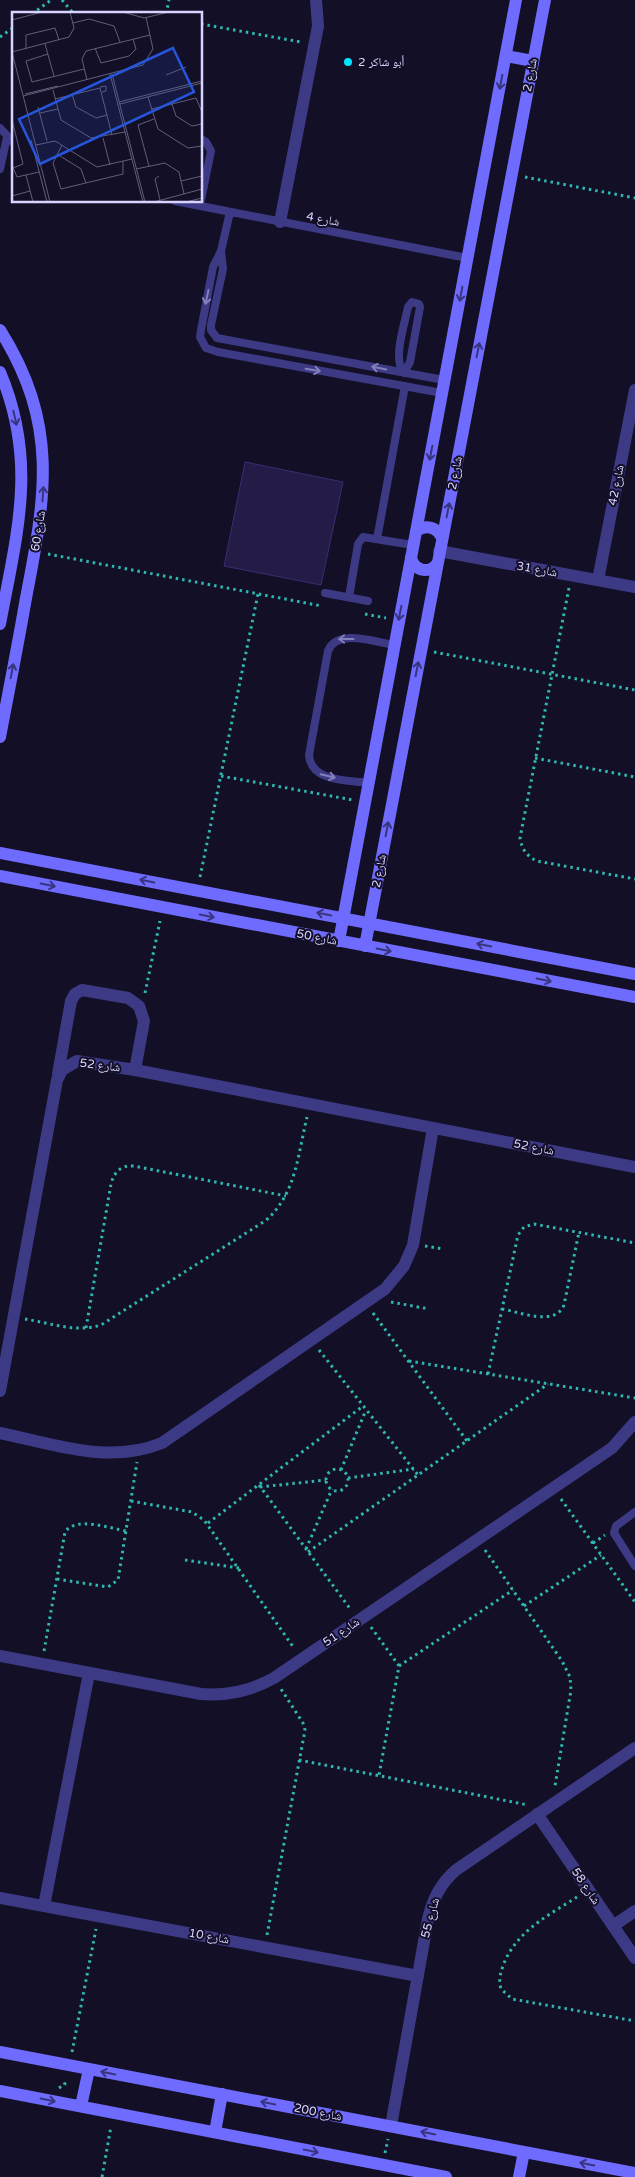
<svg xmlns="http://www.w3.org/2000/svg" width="635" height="2177" viewBox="0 0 635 2177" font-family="'Varela Round','Noto Naskh Arabic',sans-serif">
  <rect width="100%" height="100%" fill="#130f26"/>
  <!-- building -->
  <path fill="#241b47" stroke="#3b2d73" d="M245 462 343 482 321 585 224 566Z"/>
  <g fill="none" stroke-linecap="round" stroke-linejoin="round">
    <!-- path -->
    <path stroke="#2fb8b0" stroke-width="3" stroke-dasharray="2.5 4" stroke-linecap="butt" d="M62 0 74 14
      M32 14 51 0
      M166 14 169 0
      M201 24 301 42
      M0 37 14 27
      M525 177 635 198
      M48 554 322 606
      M569 588 520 838C522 850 527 856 537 861L635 879
      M365 614 386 618
      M434 652 635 690
      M535 758 635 777
      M221 776 353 800
      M200 877 258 594
      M145 993 160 921
      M425 1246 444 1249
      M391 1302 429 1309
      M502 1309C520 1312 555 1327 564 1305L579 1232
      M373 1313 467 1441
      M25 1319C50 1323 76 1333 101 1325L265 1221C296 1195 298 1154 307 1117
      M86 1328 111 1184C114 1172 121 1165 134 1166L286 1196
      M319 1350 418 1475
      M409 1361 635 1398
      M488 1374 518 1235 524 1227 534 1224 635 1243
      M326 1480a11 11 0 1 1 22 0a11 11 0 1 1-22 0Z
      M341 1470 366 1410
      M348 1478 414 1469
      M259 1485 351 1610
      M260 1487 326 1480
      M561 1499 635 1602
      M131 1501 192 1512 204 1520 294 1648
      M208 1523 363 1406
      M593 1543 605 1535
      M306 1549 332 1489
      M485 1550 562 1661 570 1677 571 1690 555 1786
      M308 1552 548 1384
      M185 1560 239 1568
      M57 1579 108 1587 118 1580 137 1462
      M524 1606 601 1555
      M371 1627 399 1666 379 1775
      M44 1651 65 1532C76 1516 109 1528 126 1531
      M399 1666 513 1590
      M299 1760 528 1805
      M577 1897C549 1915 518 1930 504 1963 501 1972 498 1979 501 1989L512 1999 635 2021
      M267 1935 305 1730 303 1723 281 1689
      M72 2052 96 1929
      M59 2088 65 2084 62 2079
      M385 2153 388 2139
      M102 2177 111 2126"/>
    <!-- lane -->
    <path stroke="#3d3a85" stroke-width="8" d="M0 128 14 143
      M201 139 206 142 211 151 201 200
      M0 169 7 137
      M175 201 467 258
      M230 212 221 251 213 267 201 330 200 337 206 348 218 352 442 393
      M221 251 223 269 211 325V330L217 338 444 380
      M412 302 419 304 420 307 410 362 404 373C392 360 405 323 408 307Z
      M377 539 405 386
      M325 593 368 601
      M349 597 358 544 363 537 413 545
      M368 783C347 780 311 782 309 755L328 651C337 628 375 642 394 645
      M635 1512 616 1526 614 1533 635 1566"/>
    <!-- street -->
    <path stroke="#3d3a85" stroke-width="12" d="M280 222 318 26 316 0
      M439 551 635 587
      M598 580 635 390
      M58 1074 71 1001 75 994 82 990 128 998 139 1006 144 1021 135 1070
      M0 1391 57 1080 62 1070 77 1061 135 1070 635 1167
      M0 1433C54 1444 108 1465 162 1443L385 1289 404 1266 413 1245 433 1128
      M0 1656 201 1694C228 1696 250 1691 274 1678L612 1448 635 1422
      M537 1814 635 1958
      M0 1898 418 1976
      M44 1906 89 1673
      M613 1926 635 1911
      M391 2126 428 1919C433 1899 440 1884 456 1870L635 1748"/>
    <!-- secondary -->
    <path stroke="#6f6bff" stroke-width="12" d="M506 56 533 61
      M0 330C59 424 46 495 26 598 18 644 9 690 0 737
      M0 372C38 462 17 533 0 624
      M416 531C426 524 437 527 442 538
      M411 557C413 570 428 575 437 564
      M0 853 635 974
      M0 876 635 997
      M339 941 516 0
      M365 946 545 0
      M0 2052 635 2173
      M0 2091 446 2177
      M81 2106 89 2069
      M215 2132 222 2094
      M519 2177 524 2152"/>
  </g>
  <!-- one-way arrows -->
  <defs><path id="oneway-shaft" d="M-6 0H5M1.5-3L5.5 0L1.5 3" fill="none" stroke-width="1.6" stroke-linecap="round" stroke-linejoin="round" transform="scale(1.25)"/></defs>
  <g stroke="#38347d">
    <use href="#oneway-shaft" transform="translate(501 82) rotate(101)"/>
    <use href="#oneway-shaft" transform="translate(461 294) rotate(101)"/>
    <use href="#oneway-shaft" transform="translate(478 350) rotate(-79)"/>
    <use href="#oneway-shaft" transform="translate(15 418) rotate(77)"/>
    <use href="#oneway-shaft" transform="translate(431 453) rotate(101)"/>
    <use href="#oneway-shaft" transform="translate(43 494) rotate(-86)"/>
    <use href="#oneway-shaft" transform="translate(448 510) rotate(-79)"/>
    <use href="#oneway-shaft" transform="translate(400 613) rotate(101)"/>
    <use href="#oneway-shaft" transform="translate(417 669) rotate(-79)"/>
    <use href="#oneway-shaft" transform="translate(12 671) rotate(-79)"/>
    <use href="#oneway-shaft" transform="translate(387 829) rotate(-79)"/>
    <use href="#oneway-shaft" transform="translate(147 881) rotate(-169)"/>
    <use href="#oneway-shaft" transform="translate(48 885) rotate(11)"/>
    <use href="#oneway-shaft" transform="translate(324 914) rotate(-169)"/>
    <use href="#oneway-shaft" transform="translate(207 916) rotate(11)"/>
    <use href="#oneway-shaft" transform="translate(484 945) rotate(-169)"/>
    <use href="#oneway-shaft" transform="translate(384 950) rotate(11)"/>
    <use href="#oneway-shaft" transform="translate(544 980) rotate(11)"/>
    <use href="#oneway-shaft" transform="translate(108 2073) rotate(-169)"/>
    <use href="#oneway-shaft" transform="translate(48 2100) rotate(11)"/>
    <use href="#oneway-shaft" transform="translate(268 2103) rotate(-169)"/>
    <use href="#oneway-shaft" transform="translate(428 2133) rotate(-169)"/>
    <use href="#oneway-shaft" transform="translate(311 2151) rotate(11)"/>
    <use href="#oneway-shaft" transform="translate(587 2164) rotate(-169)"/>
  </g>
  <g stroke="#837fbc">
    <use href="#oneway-shaft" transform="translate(207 297) rotate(102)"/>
    <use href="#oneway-shaft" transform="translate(379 368) rotate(-169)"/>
    <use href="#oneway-shaft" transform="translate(313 370) rotate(10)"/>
    <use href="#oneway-shaft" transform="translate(346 639) rotate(180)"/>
    <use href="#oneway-shaft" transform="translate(328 776) rotate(13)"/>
  </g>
  <!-- markers -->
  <circle fill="#00e5ff" stroke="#130f26" stroke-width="2" cx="348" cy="62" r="5"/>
  <g text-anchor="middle" stroke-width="4" stroke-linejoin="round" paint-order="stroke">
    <!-- poi labels -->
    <g font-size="12" fill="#d9d4ff" stroke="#130f26" text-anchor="start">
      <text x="358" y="66">أبو شاكر 2</text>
    </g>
    <!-- street labels -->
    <g font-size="12" fill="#d9d4ff" stroke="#130f26">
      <text transform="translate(530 75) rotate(-79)" y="4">شارع 2</text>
      <text transform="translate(323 219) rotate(11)" y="4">شارع 4</text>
      <text transform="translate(455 473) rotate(-79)" y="4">شارع 2</text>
      <text transform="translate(616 485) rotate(-79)" y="4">شارع 42</text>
      <text transform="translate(38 531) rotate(-81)" y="4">شارع 60</text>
      <text transform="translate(537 569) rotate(10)" y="4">شارع 31</text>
      <text transform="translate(379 871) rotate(-79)" y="4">شارع 2</text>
      <text transform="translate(317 937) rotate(11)" y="4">شارع 50</text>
      <text transform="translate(100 1065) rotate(7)" y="4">شارع 52</text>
      <text transform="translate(534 1147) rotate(11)" y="4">شارع 52</text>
      <text transform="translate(341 1632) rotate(-34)" y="4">شارع 51</text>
      <text transform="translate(586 1886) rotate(56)" y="4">شارع 58</text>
      <text transform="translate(430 1918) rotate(-75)" y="4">شارع 55</text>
      <text transform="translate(209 1936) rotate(10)" y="4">شارع 10</text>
      <text transform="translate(318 2112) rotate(11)" y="4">شارع 200</text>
    </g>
  </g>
  <!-- overview -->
  <g transform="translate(12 12)">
    <rect width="190" height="190" fill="#130f26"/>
    <path fill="none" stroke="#625e7d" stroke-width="1" d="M111 0 132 6 157 0M0 8 30 0M61 11 77 7 102 14 108 30M33 32 42 64M83 36 89 51 117 44 124 37 121 27M14 37V23L43 16 47 28M0 40 57 25 62 16 58 0M0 40 38 190M36 42 14 49 20 70 72 57M98 62 131 190M100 62 133 190M154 63 174 55M75 68 70 47 74 39 138 23M88 75 94 74V79L90 80M41 78 49 108 79 126 113 120M13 82 46 74M60 82 64 95 84 106 95 103M11 84 131 53 141 37 134 5M136 85 146 117 176 136 190 134M43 87 88 76 100 123M107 90 190 69M108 92 190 71M160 92 164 104 180 114 190 112M26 95 35 129M140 97 184 86 190 100M28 101 46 97M0 108 11 152 1 156M91 126 98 153M19 128 35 190M24 133 43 129 85 155 120 147M50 133 41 151 49 177 111 162V149M45 142 69 157 74 171M0 153 5 165 27 160M137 154 126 113 142 107M124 157 153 151 167 160 172 182M14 163 21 190M147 164 143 167 148 188M169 169 190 164M0 184 18 179M142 190 190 177M174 190 190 186"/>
    <path fill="#2655da" fill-opacity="0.15" stroke="#2655da" stroke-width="2.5" d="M161 36 182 80 28 152 7 107Z"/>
    <rect width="190" height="190" fill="none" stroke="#d9d4ff" stroke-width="2.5"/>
  </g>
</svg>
